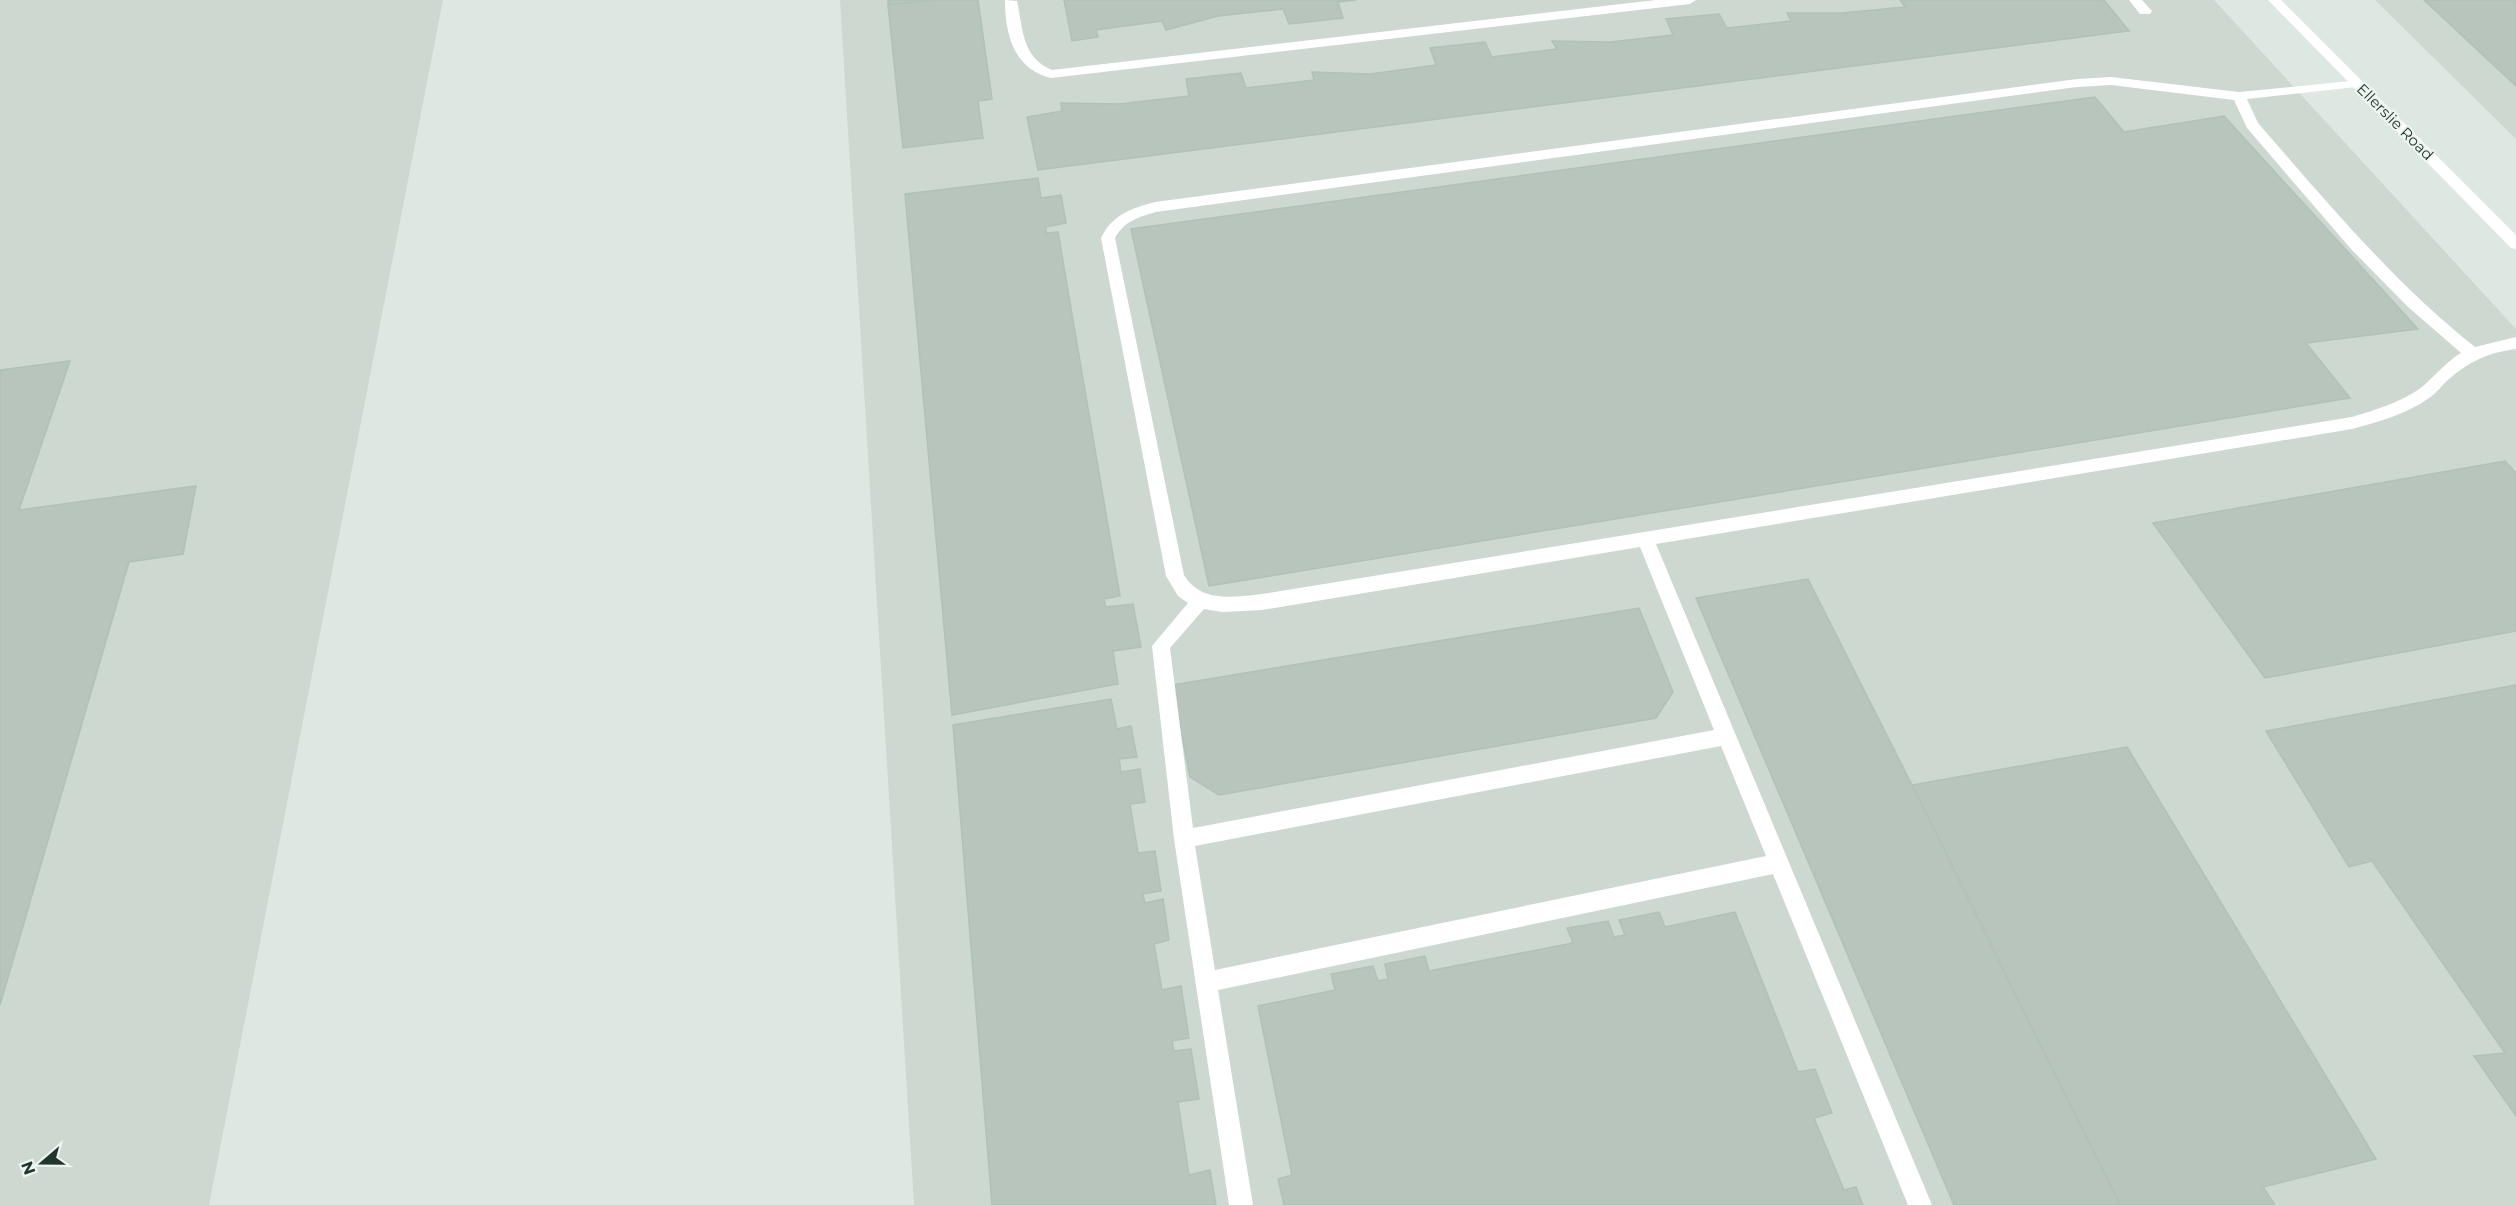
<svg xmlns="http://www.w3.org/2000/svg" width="2516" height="1205" viewBox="0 0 2516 1205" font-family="Montserrat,sans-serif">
  <rect width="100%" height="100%" fill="#dee8e2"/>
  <!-- built -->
  <path fill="#ccd8d0" d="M0 0H443L209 1205H0Z
    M840 0H2214L2516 329V1205H914Z
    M2375 0H2516V139Z"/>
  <!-- building -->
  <path fill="#b7c5bd" stroke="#b1c1b8" stroke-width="1.5" d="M888 0H932L888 5Z
    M932 0H978L992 99 978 101 983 138 903 148 888 5Z
    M1064 0H1356L1338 2 1343 18 1289 24 1283 9 1218 16 1166 30 1162 21 1096 30 1098 37 1072 41Z
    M1900 0H2104L2129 31 1038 170 1027 117 1062 111 1061 103 1119 104 1189 96 1186 79 1241 73 1246 88 1314 80 1312 72 1370 74 1436 65 1430 48 1485 42 1492 57 1557 49 1552 41 1610 42 1673 35 1666 19 1719 14 1727 28 1791 21 1787 13H1842L1905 7Z
    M2424 0H2516V86Z
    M2095 97 2124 132 2224 116 2418 329 2306 343 2350 398 1209 586 1131 229Z
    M1038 178 1041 198 1061 195 1066 223 1046 227V233L1058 232 1120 596 1104 599 1106 607 1133 604 1141 647 1113 651 1118 684 952 715 905 194Z
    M70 361 19 510 196 486 183 554 129 562 0 1005V370Z
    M2505 461 2516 473V631L2265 678 2153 523Z
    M1808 579 1912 785 2120 1205H1954L1696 598Z
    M1639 608 1673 692 1656 718 1219 795 1190 777 1172 685Z
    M2516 685V1116L2474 1056 2505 1053 2372 861 2349 867 2266 731Z
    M1111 699 1117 729 1131 726 1137 757 1119 759 1121 772 1140 769 1145 802 1130 804 1138 853 1155 851 1161 891 1143 894 1145 903 1163 899 1169 940 1154 944 1162 990 1181 986 1189 1038 1172 1041 1174 1051 1191 1049 1199 1099 1178 1102 1189 1175 1210 1170 1216 1205H992L953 725Z
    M2127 747 2376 1159 2263 1187 2275 1205H2120L1912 785Z
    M1659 912 1665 927 1735 912 1798 1072 1815 1069 1832 1113 1814 1118 1844 1190 1856 1187 1863 1205H1284L1278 1179 1292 1175 1258 1006 1335 990 1331 974 1373 966 1378 981 1388 979 1385 964 1425 956 1429 971 1573 943 1567 928 1608 921 1614 937 1625 935 1619 920Z"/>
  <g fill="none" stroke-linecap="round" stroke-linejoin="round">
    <!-- service -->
    <path fill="#fff" fill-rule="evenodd" d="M1005 0 1017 1C1023 29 1022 58 1052 70L1656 0H1696L1690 4 1051 78C1014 69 1005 35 1005 0Z
      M2129 0H2142L2152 11 2150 14H2140Z
      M2111 77 2239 92 2361 80 2363 83 2356 87 2247 99 2258 123C2327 202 2393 282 2475 347L2516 337V349C2490 352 2469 361 2449 379 2442 385 2437 393 2429 398 2407 414 2378 422 2352 429L1656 544 1932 1205H1908L1773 874 1218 990 1253 1205H1229L1174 839 1152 646 1188 603 1178 596 1166 576 1101 238C1113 214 1130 209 1155 202L2077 79ZM2111 85 2234 100 2247 128 2351 249 2407 306 2461 353C2444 363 2433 379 2418 390 2398 403 2375 410 2352 417L1262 594C1233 597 1201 603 1184 575L1115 238C1124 221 1139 217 1156 212L2077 87ZM1640 547 1714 730 1193 828 1170 648 1204 609 1222 612 1262 610ZM1721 746 1766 856 1215 970 1195 846Z"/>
    <!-- minor -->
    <path fill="#fff" fill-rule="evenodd" d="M2268 0H2281L2516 235V249L2511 248Z"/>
  </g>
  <g text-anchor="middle" stroke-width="4.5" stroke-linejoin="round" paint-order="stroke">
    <!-- far-street labels -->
    <g font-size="15" fill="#21362d" stroke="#eef5f0">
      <text transform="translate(2395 122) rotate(45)" y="5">Ellerslie Road</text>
    </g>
  </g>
  <!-- north arrow -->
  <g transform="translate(42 1163) rotate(250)" stroke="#eef5f0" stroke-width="4.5" paint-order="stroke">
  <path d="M0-4.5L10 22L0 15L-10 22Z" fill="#21362d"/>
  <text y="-9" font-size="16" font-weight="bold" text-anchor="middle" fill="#21362d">N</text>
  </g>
</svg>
